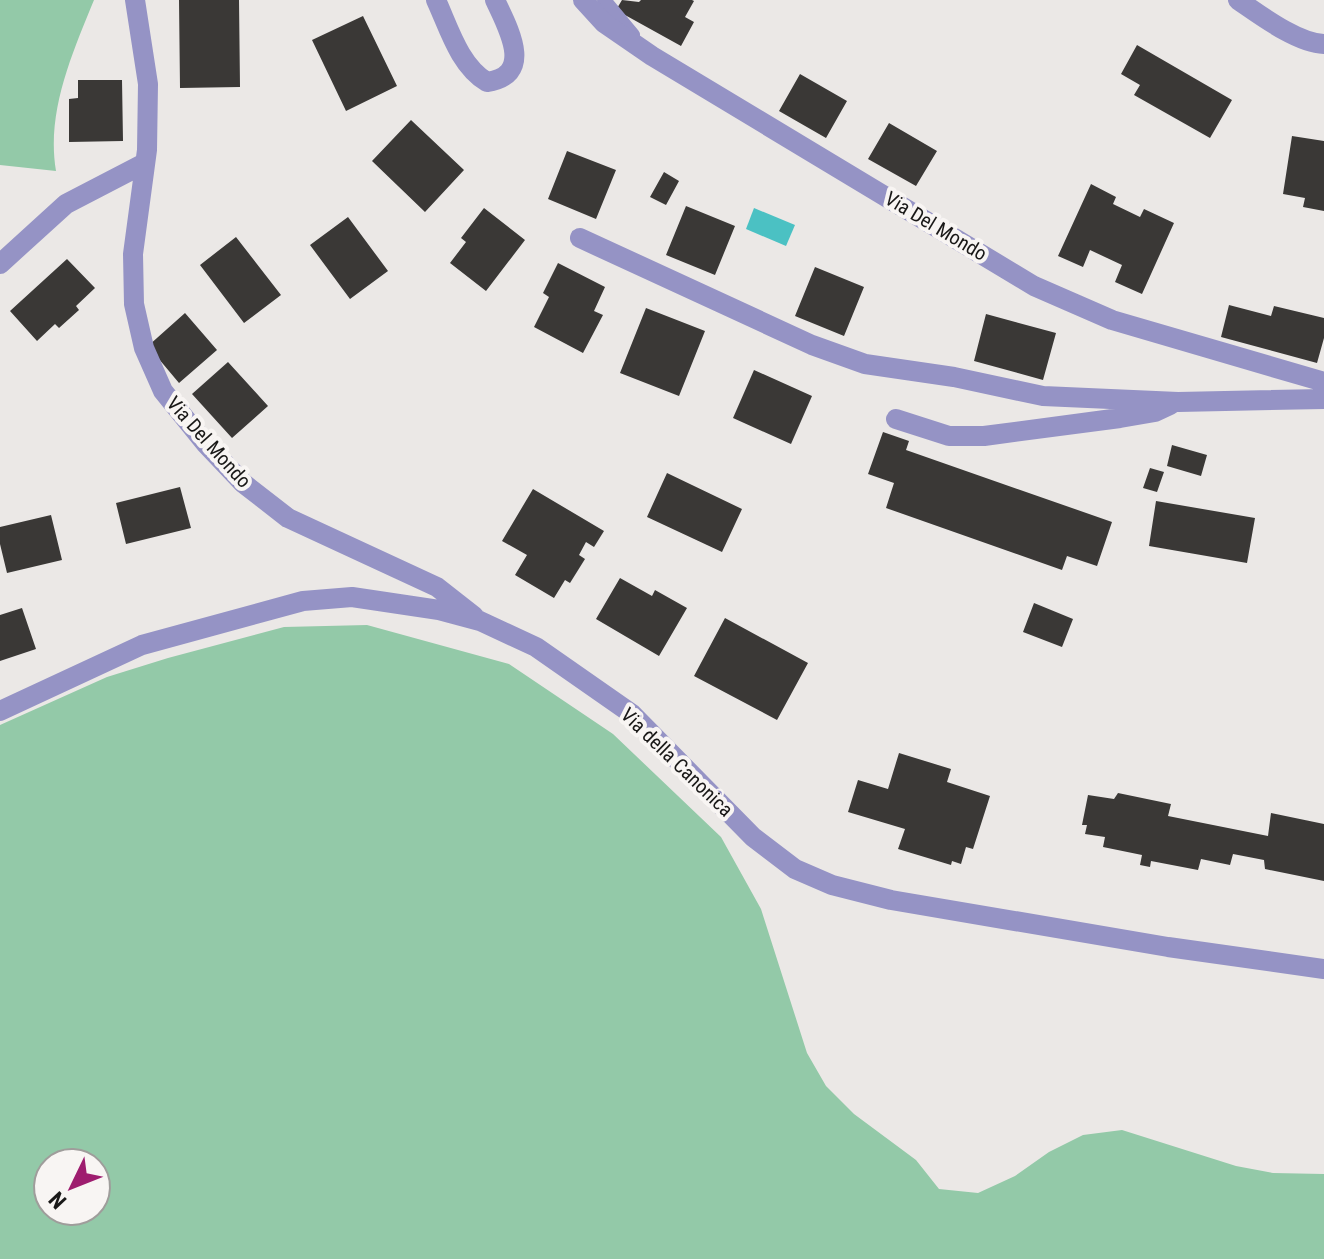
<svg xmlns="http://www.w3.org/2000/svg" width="1324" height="1259" viewBox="0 0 1324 1259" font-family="'Roboto Condensed',sans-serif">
  <rect width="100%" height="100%" fill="#ebe8e6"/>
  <!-- green -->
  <path fill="#93c9a8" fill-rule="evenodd" d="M0 0H94C72 54 46 112 56 171L0 165Z
    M367 625 509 664 613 734 721 837 761 909 807 1053 826 1086 854 1114 916 1160 939 1189 978 1193 1015 1176 1049 1152 1083 1135 1122 1130 1236 1166 1273 1173 1324 1174V1259H0V725L107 677 168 658 284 627ZM48 1163H96V1211H48Z"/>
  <!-- water -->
  <path fill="#4bc1c3" d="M754 208 795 225 786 246 746 229Z"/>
  <!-- building -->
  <path fill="#3a3836" d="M179 0H239L240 87 180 88Z
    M622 0 639 2 641 0H692L694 1 685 17 694 22 681 46 616 10Z
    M363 16 397 86 346 111 312 40Z
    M1137 45 1232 100 1210 138 1134 95 1140 85 1121 74Z
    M800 74 847 101 826 138 779 111Z
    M78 80H122L123 141 69 142V99L78 98Z
    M411 120 464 170 425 212 372 161Z
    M889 123 937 151 916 186 868 159Z
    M1292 136 1324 141V211L1303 207 1305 198 1283 194Z
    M567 151 616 170 596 219 548 199Z
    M664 172 679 181 666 205 650 197Z
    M1091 184 1116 197 1113 204 1140 217 1144 209 1174 223 1142 294 1115 282 1122 265 1090 250 1083 267 1058 256Z
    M686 206 735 226 715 275 666 255Z
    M484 208 525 240 486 291 450 263 466 242 461 238Z
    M348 217 388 271 350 299 310 245Z
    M236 237 281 295 244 323 200 265Z
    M67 259 95 288 76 306 79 310 59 328 55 324 37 341 10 311Z
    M558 263 605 287 594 311 603 315 583 353 534 327 549 297 543 293Z
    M815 267 864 287 844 336 795 316Z
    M1229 305 1271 316 1274 306 1324 318V338L1317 363 1221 337Z
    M646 308 705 331 679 396 620 373Z
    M185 313 217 350 179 383 148 346Z
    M986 314 1056 333 1043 380 974 361Z
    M228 362 268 406 232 438 192 394Z
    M754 370 812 396 791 444 733 418Z
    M883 432 909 441 906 450 1112 522 1097 566 1067 556 1062 570 886 508 894 483 868 474Z
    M1172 445 1207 455 1201 476 1167 466Z
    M1150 468 1164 472 1157 492 1143 488Z
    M667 473 742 509 722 552 647 517Z
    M180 487 191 528 126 544 116 503Z
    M533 489 604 531 594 547 586 542 579 555 585 559 570 583 565 580 554 598 515 575 527 555 502 541Z
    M1156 501 1255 518 1247 563 1149 546Z
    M51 515 62 560 7 573 0 544V527Z
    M620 578 652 596 655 590 687 608 659 656 596 619Z
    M1034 603 1073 619 1062 647 1023 632Z
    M22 608 36 649 0 661V615Z
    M725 618 808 663 777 720 694 676Z
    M899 753 951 769 947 782 990 796 973 849 966 847 961 864 952 861 951 865 898 849 905 829 848 812 858 780 888 789Z
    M1118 793 1171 804 1168 816 1268 836 1271 813 1324 824V881L1265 869 1264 860 1233 854 1230 865 1201 859 1198 870 1151 861 1150 867 1140 865 1142 855 1103 847 1105 837 1085 834 1087 825H1082L1088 795 1114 799Z"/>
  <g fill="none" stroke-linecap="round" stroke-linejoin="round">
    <!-- lane -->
    <path stroke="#9593c5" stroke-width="14" d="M604 0 633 35"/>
    <!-- street -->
    <path stroke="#9593c5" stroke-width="20" d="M135 0 148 84 147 150 133 254 134 304 144 348 163 391 205 443 243 483 288 518 437 587 474 616
      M436 0C449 28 459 65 487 82 535 75 508 28 495 0
      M583 0 604 23 652 56 1034 286 1112 320 1324 382
      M1238 0C1260 15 1297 43 1324 44
      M580 238 812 345 865 364 954 377 1043 396 1178 402 1324 399
      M0 264 66 204 145 163
      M896 419 949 436H984L1120 418 1155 412 1170 405
      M0 711 142 645 303 601 352 597 439 610 480 621 536 647 632 714 753 837 795 869 832 885 891 900 1168 947 1324 969"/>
  </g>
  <g text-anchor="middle" stroke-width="8" stroke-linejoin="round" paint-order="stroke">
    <!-- street labels -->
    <g font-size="20" fill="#191817" stroke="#f8f5f3">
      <text transform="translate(936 226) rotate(31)" y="7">Via Del Mondo</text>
      <text transform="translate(209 442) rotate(48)" y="7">Via Del Mondo</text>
      <text transform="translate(677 762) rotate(44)" y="7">Via della Canonica</text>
    </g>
  </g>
  <!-- north arrow -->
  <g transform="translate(72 1187) rotate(227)"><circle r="38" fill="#f8f5f3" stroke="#9f9d9b" stroke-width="2"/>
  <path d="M0-6L14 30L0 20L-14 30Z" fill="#9e1d6f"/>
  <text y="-12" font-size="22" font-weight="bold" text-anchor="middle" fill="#191817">N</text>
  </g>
</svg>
